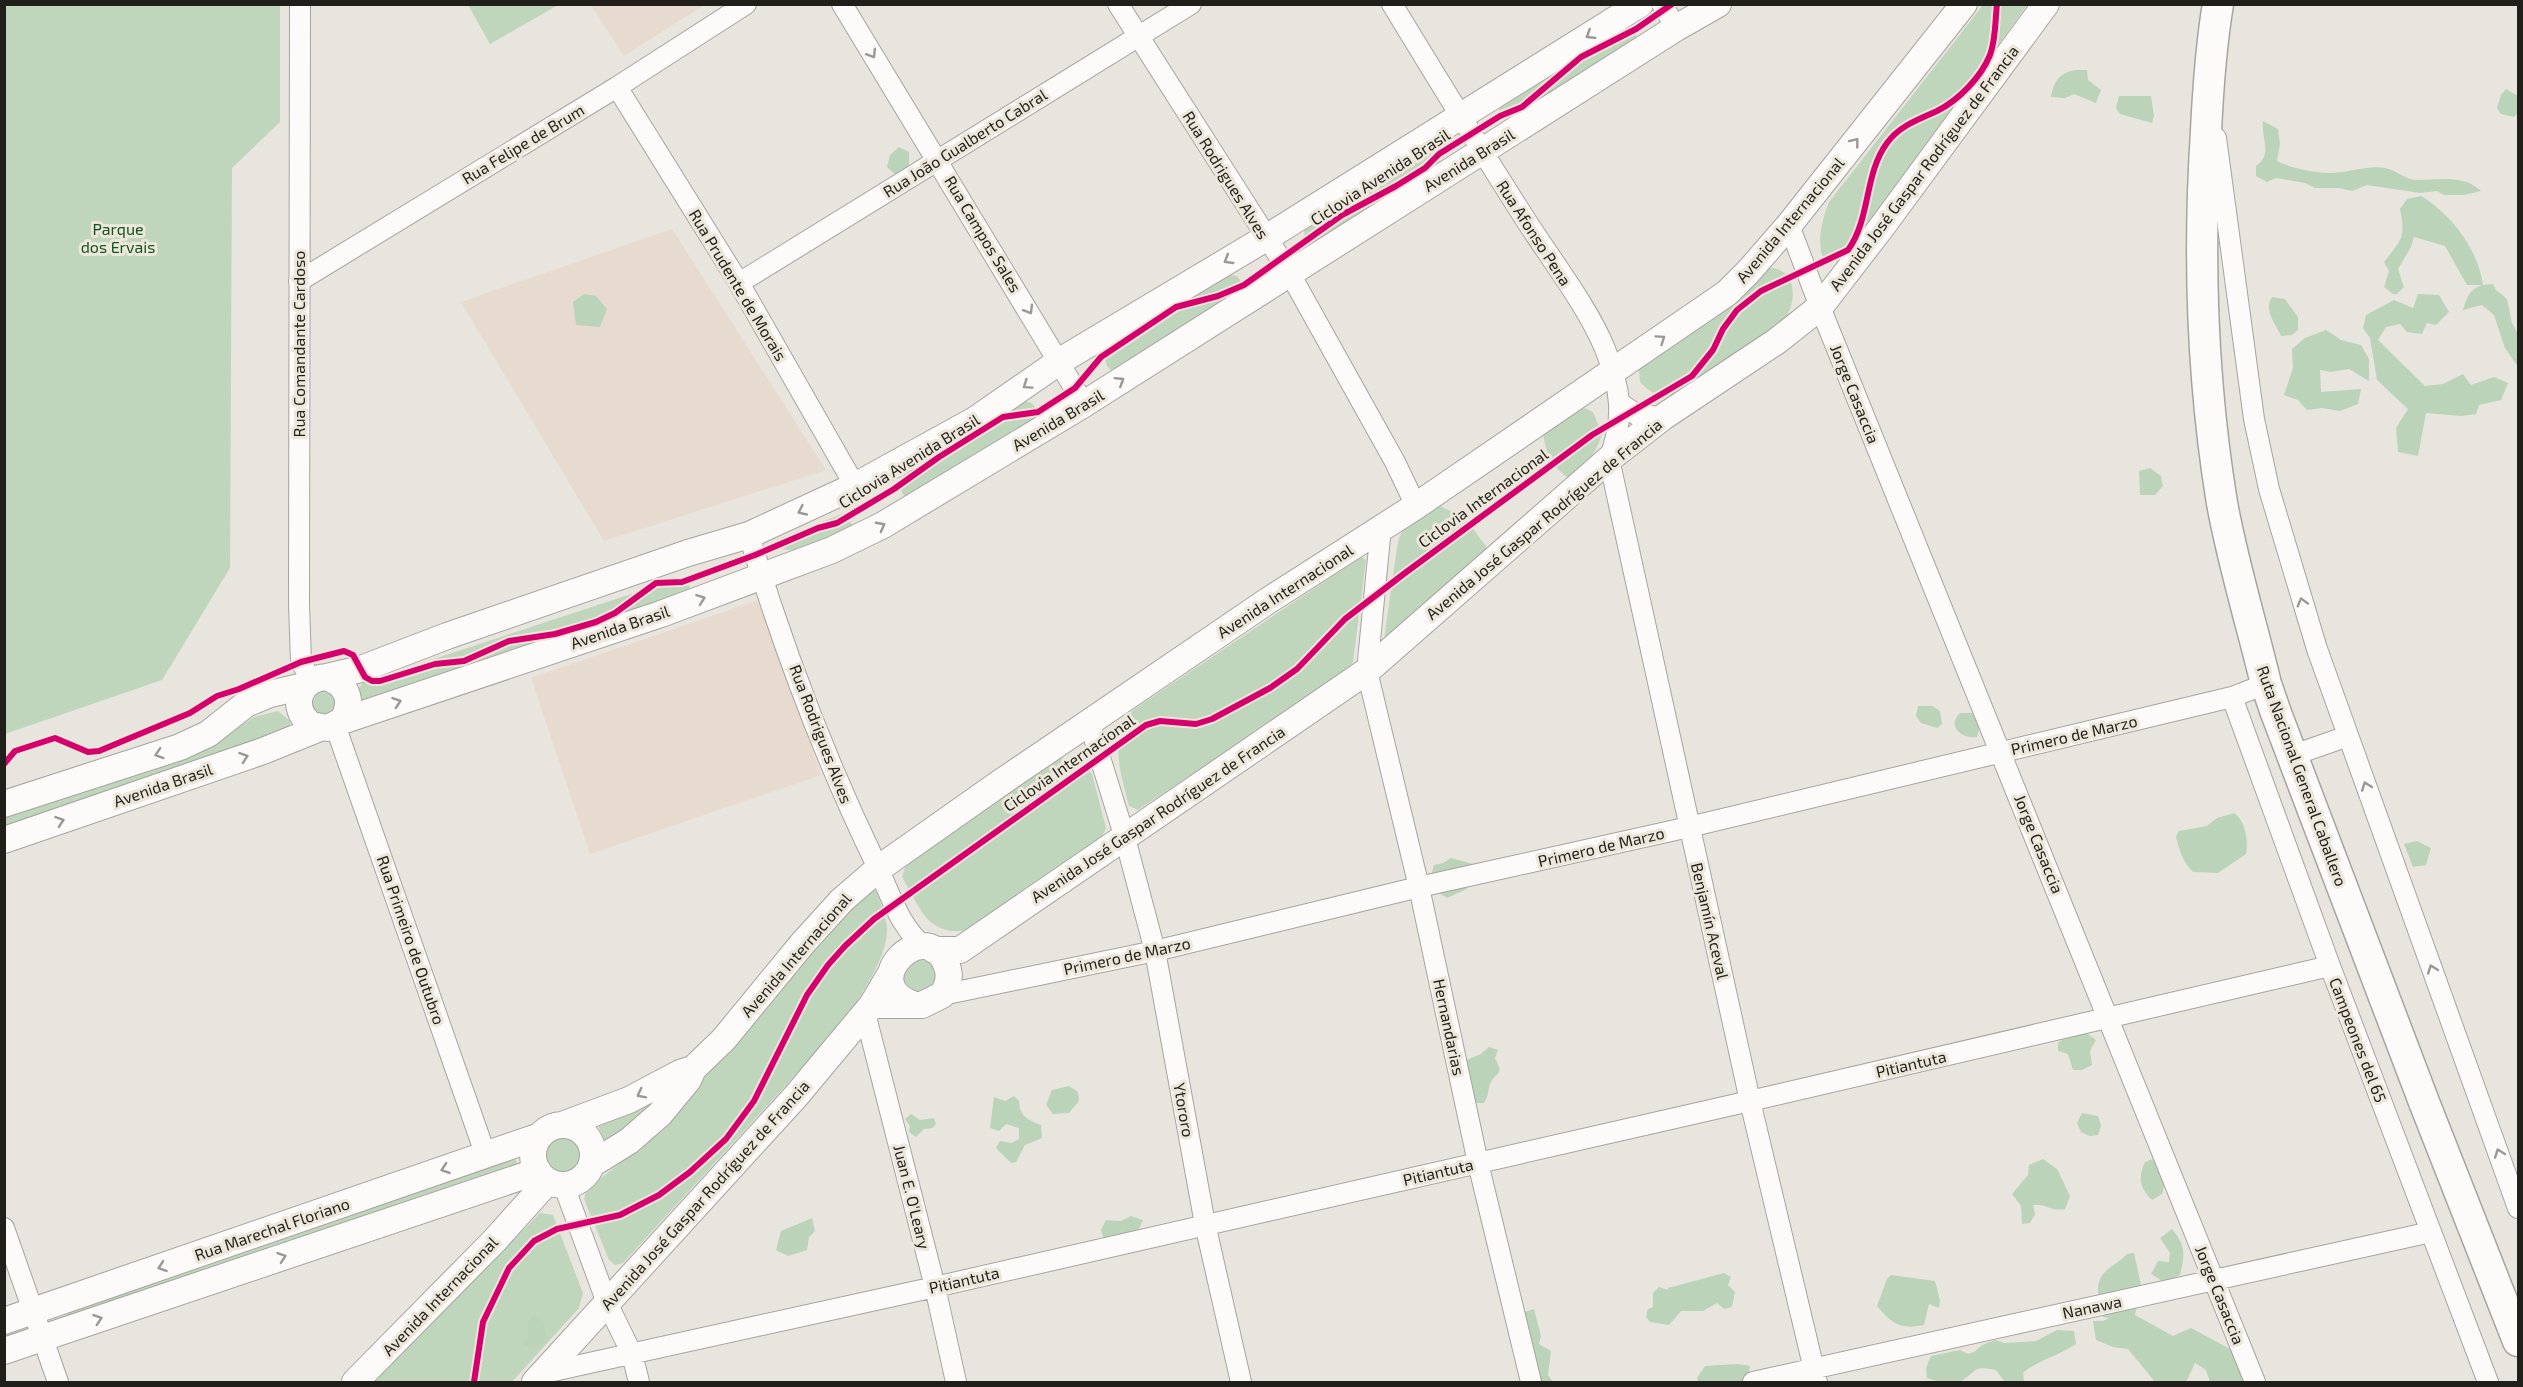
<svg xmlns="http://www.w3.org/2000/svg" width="2523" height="1387" viewBox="0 0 2523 1387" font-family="'Exo 2',sans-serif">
  <rect width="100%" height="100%" fill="#e8e5de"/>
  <!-- education -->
  <path fill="#e6dbce" d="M591 5H704L624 56Z
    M672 229 826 470 604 541 461 302Z
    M761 599 821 775 590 854 531 678Z"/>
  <!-- green -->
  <path fill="#bfd6bc" d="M4 5H280V122L232 168 230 568 162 680 5 734Z
    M468 5H558L490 44Z
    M1983 5H2027L1843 258 1832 263 1824 261C1816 242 1822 220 1829 202Z
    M1626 24 1636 29V42L1506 122C1498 116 1499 110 1500 102Z
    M1430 148 1439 154 1441 167 1310 246 1305 241 1304 226Z
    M1772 268C1799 271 1796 305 1784 320L1675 395C1658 396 1651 394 1640 382L1639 370 1643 364 1764 271Z
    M1227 274 1237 276 1244 285V292L1113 372C1105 366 1105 361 1106 352Z
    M1021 401C1034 401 1038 408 1038 419L907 499C900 492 900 487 901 478Z
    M1585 408 1593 412 1602 434C1596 453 1586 466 1570 479 1552 467 1546 454 1543 433L1577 410Z
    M1440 506 1465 518 1486 546V552L1389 638 1384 639 1398 541 1403 529Z
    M842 514 860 532 812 552 780 549 776 540Z
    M1361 557 1366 560 1353 662 1349 670 1138 810 1129 806C1120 769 1109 744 1133 710Z
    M686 576 694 600 359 711 356 691 364 682Z
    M334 690 340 710 316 720 308 695 312 691Z
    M278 711 290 721V728L5 832 4 808 230 733 254 717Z
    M1067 758 1080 762 1092 774 1106 828 1102 837 964 931C926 935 919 905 902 877L906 864 1056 759Z
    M870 890 876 891C880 902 886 916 887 928 889 956 857 1002 841 1025L623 1263 615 1265 609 1260 584 1199 587 1189 644 1144 705 1077 862 896Z
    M915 959C933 960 939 968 935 986L921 995 904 988 902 970Z
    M669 1087 644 1118 605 1142 597 1123Z
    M544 1154a20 20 0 1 1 40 0a20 20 0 1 1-40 0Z
    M514 1157 517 1162 515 1166 66 1317 68 1309Z
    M540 1213 553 1215 583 1293 579 1308 512 1382H374Z"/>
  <!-- forest -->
  <path fill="#bbd3b8" d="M2076 70H2087L2088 80 2101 90 2096 103 2074 94 2065 98 2051 97C2054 81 2059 73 2076 70Z
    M2506 89 2518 96V113L2514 117 2501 114 2497 108 2501 95Z
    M2119 96H2151L2154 116 2152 123 2120 114 2116 108Z
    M2263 121 2278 129 2280 144 2277 161C2293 169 2312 172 2330 173 2348 173 2367 165 2385 168 2396 170 2405 179 2415 180 2438 180 2464 174 2481 191L2463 195H2444L2437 191 2420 193 2367 185 2352 191 2339 188H2315L2305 183 2276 178 2267 182 2256 176V166C2273 154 2261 140 2263 121Z
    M899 147 909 152V171L898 177 887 167 890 155Z
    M2421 196C2451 214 2478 249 2483 285L2493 284 2496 290 2507 299 2512 323 2518 334V367L2505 348 2494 315 2482 305 2463 310C2467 297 2469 290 2482 285H2467L2445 246 2414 237 2411 247 2398 269 2404 287 2397 294H2393L2384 287 2389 271 2384 262C2402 239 2406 238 2400 209L2407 199Z
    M584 294 596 296 607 309 600 327 576 325 573 302Z
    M2418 294 2439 295 2449 312 2436 325 2427 323 2422 334 2407 332 2400 324 2386 327 2378 340 2425 386 2443 384 2463 374 2471 385 2494 377 2508 383 2501 400 2479 405 2476 414 2461 416 2426 413 2418 456 2398 452 2396 428 2408 409 2377 380 2370 338 2363 328 2366 315 2394 300 2413 308Z
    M2272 297 2285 299 2298 317V330L2292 335 2281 336C2276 324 2263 310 2272 297Z
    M2326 330 2341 340 2361 345 2369 359V381L2349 369 2331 372 2320 370 2321 392 2361 389 2358 404 2340 411 2322 408 2307 410 2298 400 2284 395 2293 368 2292 349 2305 338Z
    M2150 468 2161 476 2163 486 2155 495H2140L2139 471Z
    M1918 706H1932L1940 711 1942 724 1937 728 1921 723 1916 716Z
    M1960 713H1973C1981 721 1980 726 1977 737 1963 740 1946 727 1960 713Z
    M2234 813C2245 820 2249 841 2246 854L2218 873 2193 872C2183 862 2179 850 2176 836L2179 831 2207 826 2217 818Z
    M2417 841 2431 848 2426 865 2413 867 2404 844Z
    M1451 858 1473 864 1485 862 1486 873 1466 880 1467 889 1447 898 1433 889 1431 876 1434 865 1443 863Z
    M2085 1032 2096 1040 2090 1051 2092 1065 2082 1070H2073L2068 1054 2058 1051V1043L2069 1035Z
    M1489 1047 1498 1050 1495 1058C1505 1077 1496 1070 1490 1084 1487 1092 1490 1093 1484 1103H1474L1464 1061 1481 1054Z
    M1069 1086 1078 1092 1079 1101 1069 1113 1053 1114 1046 1105 1052 1090Z
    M1014 1096 1019 1101C1020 1117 1027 1119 1041 1125L1042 1138 1025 1145 1016 1162 1011 1163 996 1148 1000 1141 1012 1143 1019 1139V1128L1006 1124 999 1131 990 1128 994 1097 1005 1101Z
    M2082 1113 2098 1116 2101 1126 2098 1135 2090 1136 2081 1132 2077 1123Z
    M911 1114 920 1120 934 1118 936 1124 933 1128 924 1129 916 1137 909 1132 910 1126 905 1119Z
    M2043 1159 2057 1169 2070 1196 2065 1209C2050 1212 2046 1203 2033 1205L2035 1214 2030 1223 2022 1224 2021 1206 2012 1194 2028 1175 2029 1165Z
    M2153 1159 2165 1183 2162 1194 2152 1200C2139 1187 2138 1178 2145 1162Z
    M1131 1216 1143 1220 1138 1231 1114 1241 1103 1237 1101 1230 1106 1220 1121 1221Z
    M812 1218 815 1231 809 1237 807 1250 788 1256 776 1250 781 1231Z
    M2172 1229C2186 1246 2185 1254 2180 1275L2164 1282 2151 1274 2158 1261 2169 1262 2170 1253 2160 1238Z
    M2134 1253 2141 1285 2135 1315 2173 1336 2191 1328 2232 1350 2240 1359 2244 1382H2210L2206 1370 2195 1363 2187 1380 2183 1382H2155L2128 1349 2113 1347 2096 1340 2093 1321H2103L2109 1318 2103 1317C2099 1303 2093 1284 2105 1272 2112 1265 2120 1262 2127 1254Z
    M1724 1273 1731 1277 1728 1285 1735 1292 1732 1307 1724 1309 1717 1303 1703 1311H1681L1669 1325 1650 1322 1646 1317 1648 1309 1653 1307V1293L1659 1287 1668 1290V1288Z
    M1891 1275 1935 1281 1940 1300 1939 1308 1929 1304 1924 1325C1900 1330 1892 1324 1877 1306L1887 1279Z
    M1534 1309 1541 1336 1539 1344 1551 1351 1548 1375 1553 1382H1537L1530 1362 1534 1350C1524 1341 1524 1325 1525 1312Z
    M533 1315 543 1323 547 1340 537 1347 524 1345 529 1333 527 1325Z
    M2057 1330 2074 1331 2076 1344C2058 1356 2040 1359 2023 1373L2024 1382H2005L1996 1370C1972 1365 1978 1371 1961 1381 1951 1386 1937 1381 1927 1378L1926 1368 1931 1356 1960 1350 1968 1354 1974 1352 1982 1345 1995 1340 2005 1343 2036 1341Z
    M1737 1364 1750 1366 1747 1382H1698L1697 1378 1705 1366Z"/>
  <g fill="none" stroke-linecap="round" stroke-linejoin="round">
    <defs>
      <path id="minor" d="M300 4 299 604 301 662 311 680
        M842 4 1084 404
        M1118 4 1289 272 1395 462 1416 506
        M1392 4C1437 78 1482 152 1529 225 1553 262 1589 309 1605 349 1621 388 1625 420 1609 459L1750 1101 1817 1382
        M1662 4 1676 28
        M617 87 739 283 855 486
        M2216 138 2254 419 2269 489 2317 649 2518 1208
        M1789 225 1820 307 2255 1382
        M299 281 617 87 746 4
        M739 283 1191 4
        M1620 403 1637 415 1663 417
        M1381 527 1367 671 1419 887 1478 1163 1531 1382
        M749 535C783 648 825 759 877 866 891 895 899 927 925 947
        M2232 697 2330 966 2488 1382
        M1089 722 1125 838 1155 951 1205 1224 1241 1382
        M335 725 486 1156
        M2291 756 2348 736
        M942 995 1155 951 1419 887 1689 827 2232 697 2266 684
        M865 1013 935 1287 956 1382
        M564 1186 607 1303 632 1354 639 1382
        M4 1228 58 1382
        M544 1373 935 1287 1750 1101 2330 966
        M1753 1382 2431 1232"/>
      <path id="major" d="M327 677 361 669 447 636 688 553 749 535 855 486 975 420 1060 361 1266 238 1640 4
        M342 721C354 702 348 685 327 677 299 678 289 707 311 725L328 728 342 721 661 614 832 550 883 525 1084 404 1676 28 1718 4
        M4 804 180 747 208 734 246 704 270 694 304 686
        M4 840 263 751 320 728
        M934 950H960L1367 671 1609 459 1663 417 1777 341 1820 307 1881 228 2046 4
        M872 1005H922L942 995C949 985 951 975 946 964 925 913 853 985 915 1005
        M533 1155a30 30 0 1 1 60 0a30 30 0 1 1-60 0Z
        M562 1125 629 1100 680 1073 693 1069
        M592 1164 629 1141 660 1114 688 1080 693 1069 724 1039 802 944 842 900 878 869 1000 783 1266 602 1416 506 1727 293 1749 271 1789 225 1964 4
        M4 1321 540 1136
        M4 1351 538 1171
        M355 1382 495 1240 548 1181
        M535 1382 796 1096 872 1005 891 973"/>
      <path id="highway" d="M2218 4C2211 46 2208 89 2206 131 2198 255 2202 381 2222 503 2233 564 2252 625 2266 684L2276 713 2424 1102 2518 1341"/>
    </defs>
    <!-- minor casing -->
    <use href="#minor" stroke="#a6a49f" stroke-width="22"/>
    <!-- major casing -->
    <use href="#major" stroke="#a6a49f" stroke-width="28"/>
    <!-- highway casing -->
    <use href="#highway" stroke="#a6a49f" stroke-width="33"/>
    <!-- minor -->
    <use href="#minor" stroke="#fcfbfa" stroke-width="20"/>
    <!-- major -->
    <use href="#major" stroke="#fcfbfa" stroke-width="26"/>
    <!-- highway -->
    <use href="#highway" stroke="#fcfbfa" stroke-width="30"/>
    <defs>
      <path id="cycleway" d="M4 764 15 751 55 738 88 752 99 751 190 713 217 696 239 689 301 662 344 651 353 655 365 677 372 681H380L435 664 464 661 509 641 555 634 596 622 615 613 656 583 682 582 755 555 818 528 837 523 894 489 939 457 1003 417 1038 412 1075 388 1101 357 1176 307 1218 296 1244 285 1342 215 1396 186 1425 168 1439 154 1500 116 1522 107 1581 57 1636 29 1672 4
        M474 1382 483 1322 509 1268 534 1241 557 1229 620 1215 659 1195 690 1172 726 1139 754 1101 807 995 828 965 845 946 874 919 1146 725 1160 721 1196 724 1212 719 1270 688 1297 669 1345 619 1405 573 1592 435 1692 376 1713 350 1723 329 1737 310 1761 291 1848 250C1871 218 1864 174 1887 143 1899 126 1919 119 1937 111 1959 100 1981 77 1990 55 1996 39 1995 21 1997 4"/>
    </defs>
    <!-- cycleway casing -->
    <use href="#cycleway" stroke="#ece7da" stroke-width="10"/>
    <!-- cycleway -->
    <use href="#cycleway" stroke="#d6006c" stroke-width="6"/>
  </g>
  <!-- one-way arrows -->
  <defs><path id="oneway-chevron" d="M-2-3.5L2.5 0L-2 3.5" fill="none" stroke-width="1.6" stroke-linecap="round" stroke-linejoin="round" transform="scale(1.5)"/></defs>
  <g stroke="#999895">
    <use href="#oneway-chevron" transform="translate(1590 35) rotate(148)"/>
    <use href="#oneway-chevron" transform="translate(872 54) rotate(58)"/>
    <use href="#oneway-chevron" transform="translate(1855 142) rotate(-52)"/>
    <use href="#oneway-chevron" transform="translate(1228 260) rotate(149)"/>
    <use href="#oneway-chevron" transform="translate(1029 310) rotate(59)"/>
    <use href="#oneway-chevron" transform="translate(1661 339) rotate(-35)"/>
    <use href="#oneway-chevron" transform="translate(1120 381) rotate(-32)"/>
    <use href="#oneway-chevron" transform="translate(1027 385) rotate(145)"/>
    <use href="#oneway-chevron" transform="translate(802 511) rotate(155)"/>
    <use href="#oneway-chevron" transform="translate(881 526) rotate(-28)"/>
    <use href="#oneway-chevron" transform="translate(701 599) rotate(-20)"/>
    <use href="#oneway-chevron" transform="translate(2302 602) rotate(-106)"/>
    <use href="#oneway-chevron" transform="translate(397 702) rotate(-19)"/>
    <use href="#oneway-chevron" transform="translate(159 754) rotate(162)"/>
    <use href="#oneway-chevron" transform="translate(244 757) rotate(-19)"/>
    <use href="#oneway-chevron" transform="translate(2366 786) rotate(-110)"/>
    <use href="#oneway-chevron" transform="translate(60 821) rotate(-19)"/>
    <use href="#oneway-chevron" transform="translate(2432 969) rotate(-110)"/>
    <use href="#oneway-chevron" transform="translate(641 1094) rotate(153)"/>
    <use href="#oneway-chevron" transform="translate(2499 1153) rotate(-110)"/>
    <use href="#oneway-chevron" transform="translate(445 1169) rotate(161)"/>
    <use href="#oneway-chevron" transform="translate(282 1257) rotate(-19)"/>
    <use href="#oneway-chevron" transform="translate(162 1267) rotate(161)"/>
    <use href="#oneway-chevron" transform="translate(98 1319) rotate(-19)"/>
  </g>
  <g text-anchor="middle" stroke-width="6" stroke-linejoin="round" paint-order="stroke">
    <!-- street labels -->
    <g font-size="16" fill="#201f1a" stroke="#ece7da">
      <text transform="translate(965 143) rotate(-32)" y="6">Rua João Gualberto Cabral</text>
      <text transform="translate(523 144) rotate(-31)" y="6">Rua Felipe de Brum</text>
      <text transform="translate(1469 160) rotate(-32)" y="6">Avenida Brasil</text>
      <text transform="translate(1924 168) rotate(-53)" y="6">Avenida José Gaspar Rodríguez de Francia</text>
      <text transform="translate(1226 175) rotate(58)" y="6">Rua Rodrigues Alves</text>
      <text transform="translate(1380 177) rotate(-33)" y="6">Ciclovia Avenida Brasil</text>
      <text transform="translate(1790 220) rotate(-50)" y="6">Avenida Internacional</text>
      <text transform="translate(1534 233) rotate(57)" y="6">Rua Afonso Pena</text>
      <text transform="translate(983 234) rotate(59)" y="6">Rua Campos Sales</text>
      <text transform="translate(738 285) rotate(59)" y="6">Rua Prudente de Morais</text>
      <text transform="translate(299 344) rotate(-90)" y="6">Rua Comandante Cardoso</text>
      <text transform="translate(1855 394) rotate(68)" y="6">Jorge Casaccia</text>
      <text transform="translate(1058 420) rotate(-31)" y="6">Avenida Brasil</text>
      <text transform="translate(909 461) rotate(-32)" y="6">Ciclovia Avenida Brasil</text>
      <text transform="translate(1483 498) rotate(-36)" y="6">Ciclovia Internacional</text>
      <text transform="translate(1544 519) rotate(-40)" y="6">Avenida José Gaspar Rodríguez de Francia</text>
      <text transform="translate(1285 591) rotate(-33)" y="6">Avenida Internacional</text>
      <text transform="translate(620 627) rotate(-19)" y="6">Avenida Brasil</text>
      <text transform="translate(821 734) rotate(69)" y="6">Rua Rodrigues Alves</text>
      <text transform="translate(2074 735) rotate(-13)" y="6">Primero de Marzo</text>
      <text transform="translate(1069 763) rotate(-35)" y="6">Ciclovia Internacional</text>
      <text transform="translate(2302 776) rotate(70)" y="6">Ruta Nacional General Caballero</text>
      <text transform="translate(163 785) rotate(-19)" y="6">Avenida Brasil</text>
      <text transform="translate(1158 814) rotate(-34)" y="6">Avenida José Gaspar Rodríguez de Francia</text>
      <text transform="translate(2039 844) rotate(68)" y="6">Jorge Casaccia</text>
      <text transform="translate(1601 847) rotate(-13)" y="6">Primero de Marzo</text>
      <text transform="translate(1710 921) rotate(77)" y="6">Benjamín Aceval</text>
      <text transform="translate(411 940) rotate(71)" y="6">Rua Primeiro de Outubro</text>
      <text transform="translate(796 955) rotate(-49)" y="6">Avenida Internacional</text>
      <text transform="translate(1127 956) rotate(-12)" y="6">Primero de Marzo</text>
      <text transform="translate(1449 1027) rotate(78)" y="6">Hernandarias</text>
      <text transform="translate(2358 1040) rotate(69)" y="6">Campeones del 65</text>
      <text transform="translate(1911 1064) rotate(-13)" y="6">Pitiantuta</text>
      <text transform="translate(1184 1110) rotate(80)" y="6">Ytororo</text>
      <text transform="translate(1438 1172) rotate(-13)" y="6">Pitiantuta</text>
      <text transform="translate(705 1195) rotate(-48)" y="6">Avenida José Gaspar Rodríguez de Francia</text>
      <text transform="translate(912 1197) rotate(76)" y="6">Juan E. O'Leary</text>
      <text transform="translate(272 1229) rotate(-19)" y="6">Rua Marechal Floriano</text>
      <text transform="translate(964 1280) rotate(-13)" y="6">Pitiantuta</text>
      <text transform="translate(2220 1295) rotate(68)" y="6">Jorge Casaccia</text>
      <text transform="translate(440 1296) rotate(-46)" y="6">Avenida Internacional</text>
      <text transform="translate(2092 1307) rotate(-12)" y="6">Nanawa</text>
    </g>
    <!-- park labels -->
    <g font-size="16" fill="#11541f" stroke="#ece7da">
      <text x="118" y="235">Parque<tspan x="118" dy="18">dos Ervais</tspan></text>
    </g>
  </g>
  <!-- border -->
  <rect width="2523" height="1387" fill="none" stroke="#201f1a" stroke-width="12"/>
</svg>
